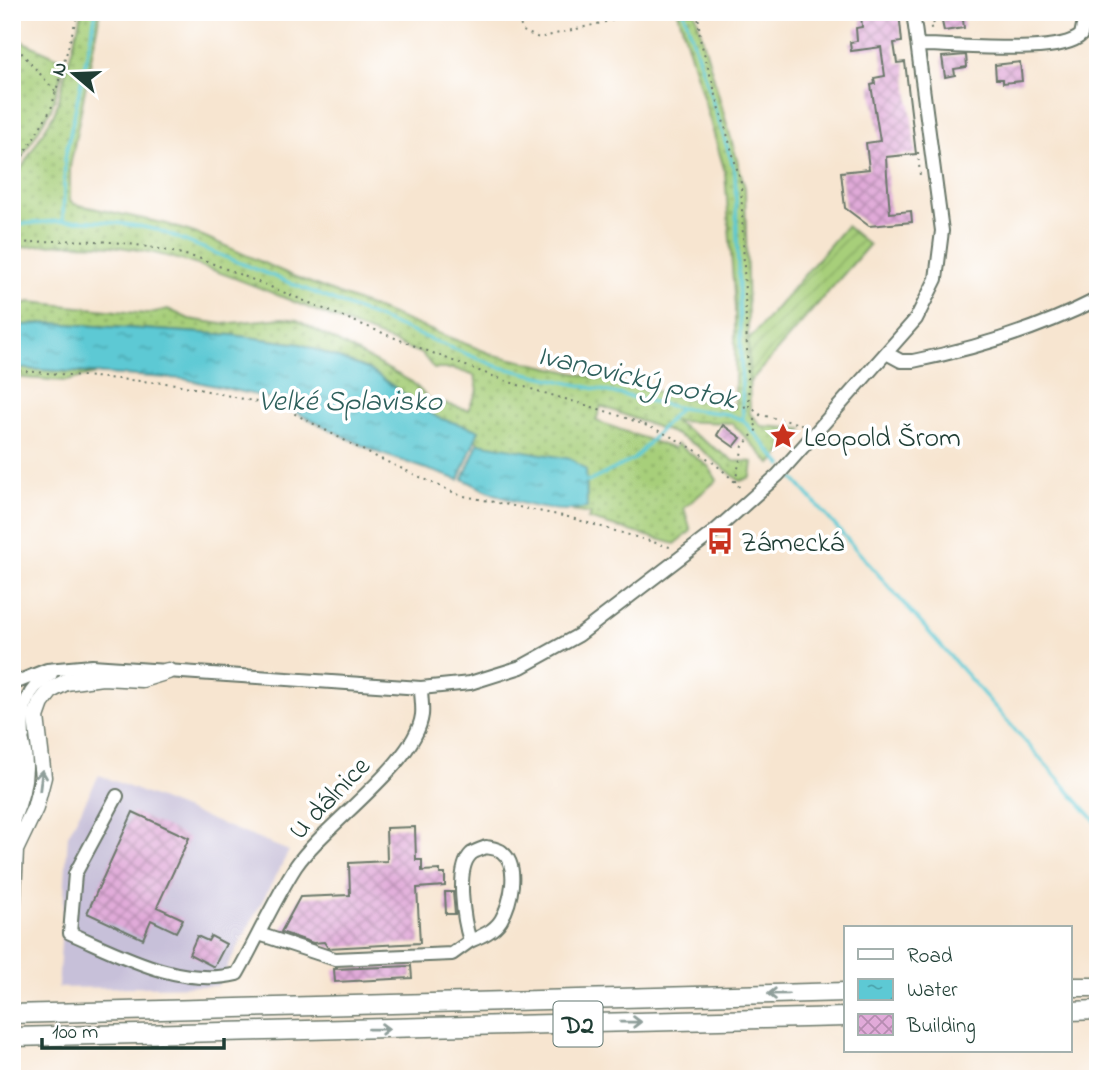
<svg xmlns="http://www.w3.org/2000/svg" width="1110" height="1091" viewBox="0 0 1110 1091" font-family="'Indie Flower',sans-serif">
  <defs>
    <pattern id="grass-dots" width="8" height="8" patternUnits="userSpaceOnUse" patternTransform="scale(1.75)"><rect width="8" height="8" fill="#a7cf7a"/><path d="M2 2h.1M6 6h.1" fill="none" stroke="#87a965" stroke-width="1.8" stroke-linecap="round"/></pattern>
    <pattern id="garden-furrows" width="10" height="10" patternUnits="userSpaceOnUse" patternTransform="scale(1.75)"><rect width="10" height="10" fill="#a7cf7a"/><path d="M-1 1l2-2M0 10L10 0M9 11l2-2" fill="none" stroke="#87a965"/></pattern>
    <pattern id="water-ripples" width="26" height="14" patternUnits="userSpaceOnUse" patternTransform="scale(1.75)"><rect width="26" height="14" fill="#5dc9d4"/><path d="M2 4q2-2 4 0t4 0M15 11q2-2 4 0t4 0" fill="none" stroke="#4ca4ad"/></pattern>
    <pattern id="building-cross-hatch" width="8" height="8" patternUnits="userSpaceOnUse" patternTransform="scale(1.75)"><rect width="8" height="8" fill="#e1aad9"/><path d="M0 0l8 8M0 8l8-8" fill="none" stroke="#b68cb1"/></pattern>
  </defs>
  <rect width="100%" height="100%" fill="#fff"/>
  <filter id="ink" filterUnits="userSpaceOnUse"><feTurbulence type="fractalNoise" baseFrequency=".0143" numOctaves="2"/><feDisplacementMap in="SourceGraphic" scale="14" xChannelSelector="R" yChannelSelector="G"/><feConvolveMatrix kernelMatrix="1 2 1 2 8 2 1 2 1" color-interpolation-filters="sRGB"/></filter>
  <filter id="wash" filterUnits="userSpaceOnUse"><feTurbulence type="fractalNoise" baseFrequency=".00686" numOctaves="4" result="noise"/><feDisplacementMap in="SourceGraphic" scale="28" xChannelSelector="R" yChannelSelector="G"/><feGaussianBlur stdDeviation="1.57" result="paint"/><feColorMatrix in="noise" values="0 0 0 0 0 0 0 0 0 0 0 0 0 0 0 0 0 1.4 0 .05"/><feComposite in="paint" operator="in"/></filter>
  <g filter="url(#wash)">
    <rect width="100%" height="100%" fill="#f7e5d0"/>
    <!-- industrial -->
    <path fill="#c7c0d9" d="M99 775 289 851 217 986 58 988 68 835Z"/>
    <!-- grass -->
    <path fill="url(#grass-dots)" stroke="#638657" stroke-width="2" d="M82 12H100L70 167V200L74 204 167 224 203 236 293 276 494 355 687 398 735 405V308L725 172 678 12H695L745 188 750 414 762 426 803 429 771 464 732 423 674 421 734 461 753 462 751 477 740 481 697 446 675 434 601 406 596 421 674 449 677 444 708 466 717 480 684 508 691 531 675 544 588 519 591 514 572 511 587 507 586 470 478 443 475 438 479 430 438 418 370 370 301 344 232 335 51 323 12 326V305L31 302 146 314 168 309 189 319 222 324 283 318 297 320 412 382 429 399 468 410 478 390 475 376 455 369H434L422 354C375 335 329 316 282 297 190 259 114 232 12 249V184L55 112Z
      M12 37 66 61 51 109 12 174V113L18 83 12 68Z
      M12 368 96 374 66 381 12 377Z"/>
    <!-- garden -->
    <path fill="url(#garden-furrows)" stroke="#638657" stroke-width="2" d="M846 226 869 245 749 383 748 341Z"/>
    <!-- water -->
    <path fill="url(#water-ripples)" stroke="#3e8384" stroke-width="2" d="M51 323 232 335 301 344 370 370 438 418 479 430 459 480 376 452 265 397 184 379 12 368V326Z
      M478 443 571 459 586 470 587 508C546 516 499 498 463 479Z"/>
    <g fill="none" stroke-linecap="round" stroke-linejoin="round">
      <!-- stream -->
      <path stroke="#5dc9d4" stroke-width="3.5" d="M684 12 735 172 743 420
        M63 220 65 158 96 12
        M12 225C68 219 103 218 158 230L499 367 680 408 727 414 743 420 782 465
        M787 471 1098 824
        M581 480 588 482 634 459 680 408"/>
    </g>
    <g id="blocks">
      <!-- building -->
      <path fill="url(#building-cross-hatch)" d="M861 12H899L902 42 894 43 897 63 905 62 916 154 886 157 887 175 890 213 911 211 912 222 869 226 845 208 841 172 869 169 866 143 880 141 871 85 875 84 874 78 885 76 881 47 851 51 850 42 857 41 856 28 862 27Z
        M940 12H962L964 28 944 31Z
        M966 55 967 67 954 69 955 75 945 77 942 57Z
        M1020 62 1022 81 1003 83V79H996L995 65Z
        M723 425 741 438 734 447 717 435Z
        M133 812 189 838 157 907 183 919 176 932 151 920 143 939 87 913Z
        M415 827 416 860H422V871L440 870V874H445V886L417 888 420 943 328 948 324 942 313 943 281 932 300 897 350 895 349 863 387 861 386 828Z
        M445 892H453L455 914H446Z
        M197 936 208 941 211 936 226 944 214 967 189 954Z
        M411 966 412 978 335 982 334 969Z"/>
    </g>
  </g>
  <g filter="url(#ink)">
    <use href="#blocks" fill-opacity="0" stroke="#6b786b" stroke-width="2"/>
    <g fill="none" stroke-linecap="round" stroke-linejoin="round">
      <defs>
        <path id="minor" d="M918 45C952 44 1059 57 1081 35L1086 12
          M888 354 901 361H913C978 348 1039 329 1098 299
          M12 684 47 670 92 666 421 688 470 683 521 667 579 635 715 531 778 475 916 319 936 279 942 231 913 12
          M23 736C21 708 26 689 51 674
          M117 796 75 874 70 933C121 955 180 988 237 974 257 939 274 900 296 866 325 824 416 763 422 715 423 707 421 697 421 688
          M486 847C491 848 499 849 502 852 520 866 511 903 501 920 494 931 482 936 470 941 464 922 455 869 471 854 474 851 482 849 486 847Z
          M259 934 335 959 452 954 470 941"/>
        <path id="major" d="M12 718C29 753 27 783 12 818
          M12 916 15 850 35 808 43 777 36 717 41 703 51 690 66 682 102 677 142 679 168 671"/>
        <path id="highway" d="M1070 987H1098
          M1070 1011 1098 1010
          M12 1014 846 992
          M12 1037 846 1017"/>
      </defs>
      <!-- minor casing -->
      <use href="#minor" stroke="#6b786b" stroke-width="16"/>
      <!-- major casing -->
      <use href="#major" stroke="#6b786b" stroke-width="19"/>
      <!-- highway casing -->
      <use href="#highway" stroke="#6b786b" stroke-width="21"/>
      <!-- path -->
      <path stroke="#6b786b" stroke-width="2" stroke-dasharray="2 5" stroke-linecap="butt" d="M515 12 523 31 539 38 647 12
        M698 12 700 39 741 183 749 406 761 415 805 425
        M930 28 934 27 932 12
        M12 42 56 92
        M918 152 920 176
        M12 174 51 109 78 12
        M12 244C84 237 131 240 201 259 300 298 398 341 498 378 580 408 681 419 742 490
        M12 370 176 384 284 408 370 454 459 495 568 517 673 548
        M737 408 748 406
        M735 482 743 446 758 428 753 422 760 415"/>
      <!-- minor -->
      <use href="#minor" stroke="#fff" stroke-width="12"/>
      <!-- major -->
      <use href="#major" stroke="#fff" stroke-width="16"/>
      <!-- highway -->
      <use href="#highway" stroke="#fff" stroke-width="18"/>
    </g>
    <!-- one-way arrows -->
    <defs><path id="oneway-shaft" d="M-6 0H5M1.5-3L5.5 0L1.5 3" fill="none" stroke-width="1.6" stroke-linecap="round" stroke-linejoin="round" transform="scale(1.75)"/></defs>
    <g stroke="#8f9e9a">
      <use href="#oneway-shaft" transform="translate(41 780) rotate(-83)"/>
      <use href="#oneway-shaft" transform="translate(778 994) rotate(179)"/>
      <use href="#oneway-shaft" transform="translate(631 1022) rotate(-1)"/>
      <use href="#oneway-shaft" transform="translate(379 1029) rotate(-1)"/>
    </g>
  </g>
  <!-- icons -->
  <defs>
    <symbol id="sight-bare" viewBox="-9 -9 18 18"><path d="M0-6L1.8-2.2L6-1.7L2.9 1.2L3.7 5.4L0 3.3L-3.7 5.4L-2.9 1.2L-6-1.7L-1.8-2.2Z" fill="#c8321e" stroke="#fff" stroke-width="2.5" paint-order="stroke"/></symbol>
    <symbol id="bus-bare" viewBox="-9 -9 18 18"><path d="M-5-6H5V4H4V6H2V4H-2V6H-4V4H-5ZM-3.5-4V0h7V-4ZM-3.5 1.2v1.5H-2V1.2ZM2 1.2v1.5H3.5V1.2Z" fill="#c8321e" stroke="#fff" stroke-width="2.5" paint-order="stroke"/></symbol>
  </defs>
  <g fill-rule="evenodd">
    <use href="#sight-bare" x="764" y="417" width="38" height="38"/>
    <use href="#bus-bare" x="701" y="522" width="38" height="38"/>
  </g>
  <g text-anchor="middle" stroke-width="7" stroke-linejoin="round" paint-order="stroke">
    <!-- shield labels -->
    <rect fill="#fff" stroke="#627771" stroke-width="2" x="553.5" y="1001.5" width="49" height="45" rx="5"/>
    <g font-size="26" font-weight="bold" fill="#1f3d34">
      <text x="578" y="1033">D2</text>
    </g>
    <!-- poi labels -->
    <g font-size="28" fill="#1f3d34" stroke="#fff" text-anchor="start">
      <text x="804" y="446">Leopold Šrom</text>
      <text x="741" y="551">Zámecká</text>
    </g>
    <!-- street labels -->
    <g font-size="28" fill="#1f3d34" stroke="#fff">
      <text transform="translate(328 797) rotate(-46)" y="10">U dálnice</text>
    </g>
    <!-- water labels -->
    <g font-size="30" font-style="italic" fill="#2e605c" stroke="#fff">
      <text transform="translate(637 376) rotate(13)" y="10">Ivanovický potok</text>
      <text x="350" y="410">Velké Splavisko</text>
    </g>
  </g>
  <!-- margin -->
  <rect width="1110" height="1091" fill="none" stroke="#fff" stroke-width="42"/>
  <!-- legend -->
  <rect x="844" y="926" width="228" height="126" fill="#ffffff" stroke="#a5b1ae" stroke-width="2"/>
  <rect x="858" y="949" width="35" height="10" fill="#ffffff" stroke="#a5b1ae" stroke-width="2"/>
  <text x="907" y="962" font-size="21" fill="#1f3d34">Road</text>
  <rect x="858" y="979" width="35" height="21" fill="url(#water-ripples)" stroke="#a5b1ae" stroke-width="2"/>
  <text x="907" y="996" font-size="21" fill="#1f3d34">Water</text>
  <rect x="858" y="1014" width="35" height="21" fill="url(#building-cross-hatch)" stroke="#a5b1ae" stroke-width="2"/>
  <text x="907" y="1032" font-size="21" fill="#1f3d34">Building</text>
  <!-- north arrow -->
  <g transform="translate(74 74) rotate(289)" stroke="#ffffff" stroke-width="5" paint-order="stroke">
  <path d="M0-5L12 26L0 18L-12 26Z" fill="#1f3d34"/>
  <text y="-10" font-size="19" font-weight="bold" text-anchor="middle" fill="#1f3d34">N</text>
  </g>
  <!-- scale -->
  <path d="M42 1038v10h182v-10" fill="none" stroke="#1f3d34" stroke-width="3.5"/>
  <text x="52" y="1038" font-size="21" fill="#1f3d34" stroke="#ffffff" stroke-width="5" paint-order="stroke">100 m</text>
</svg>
